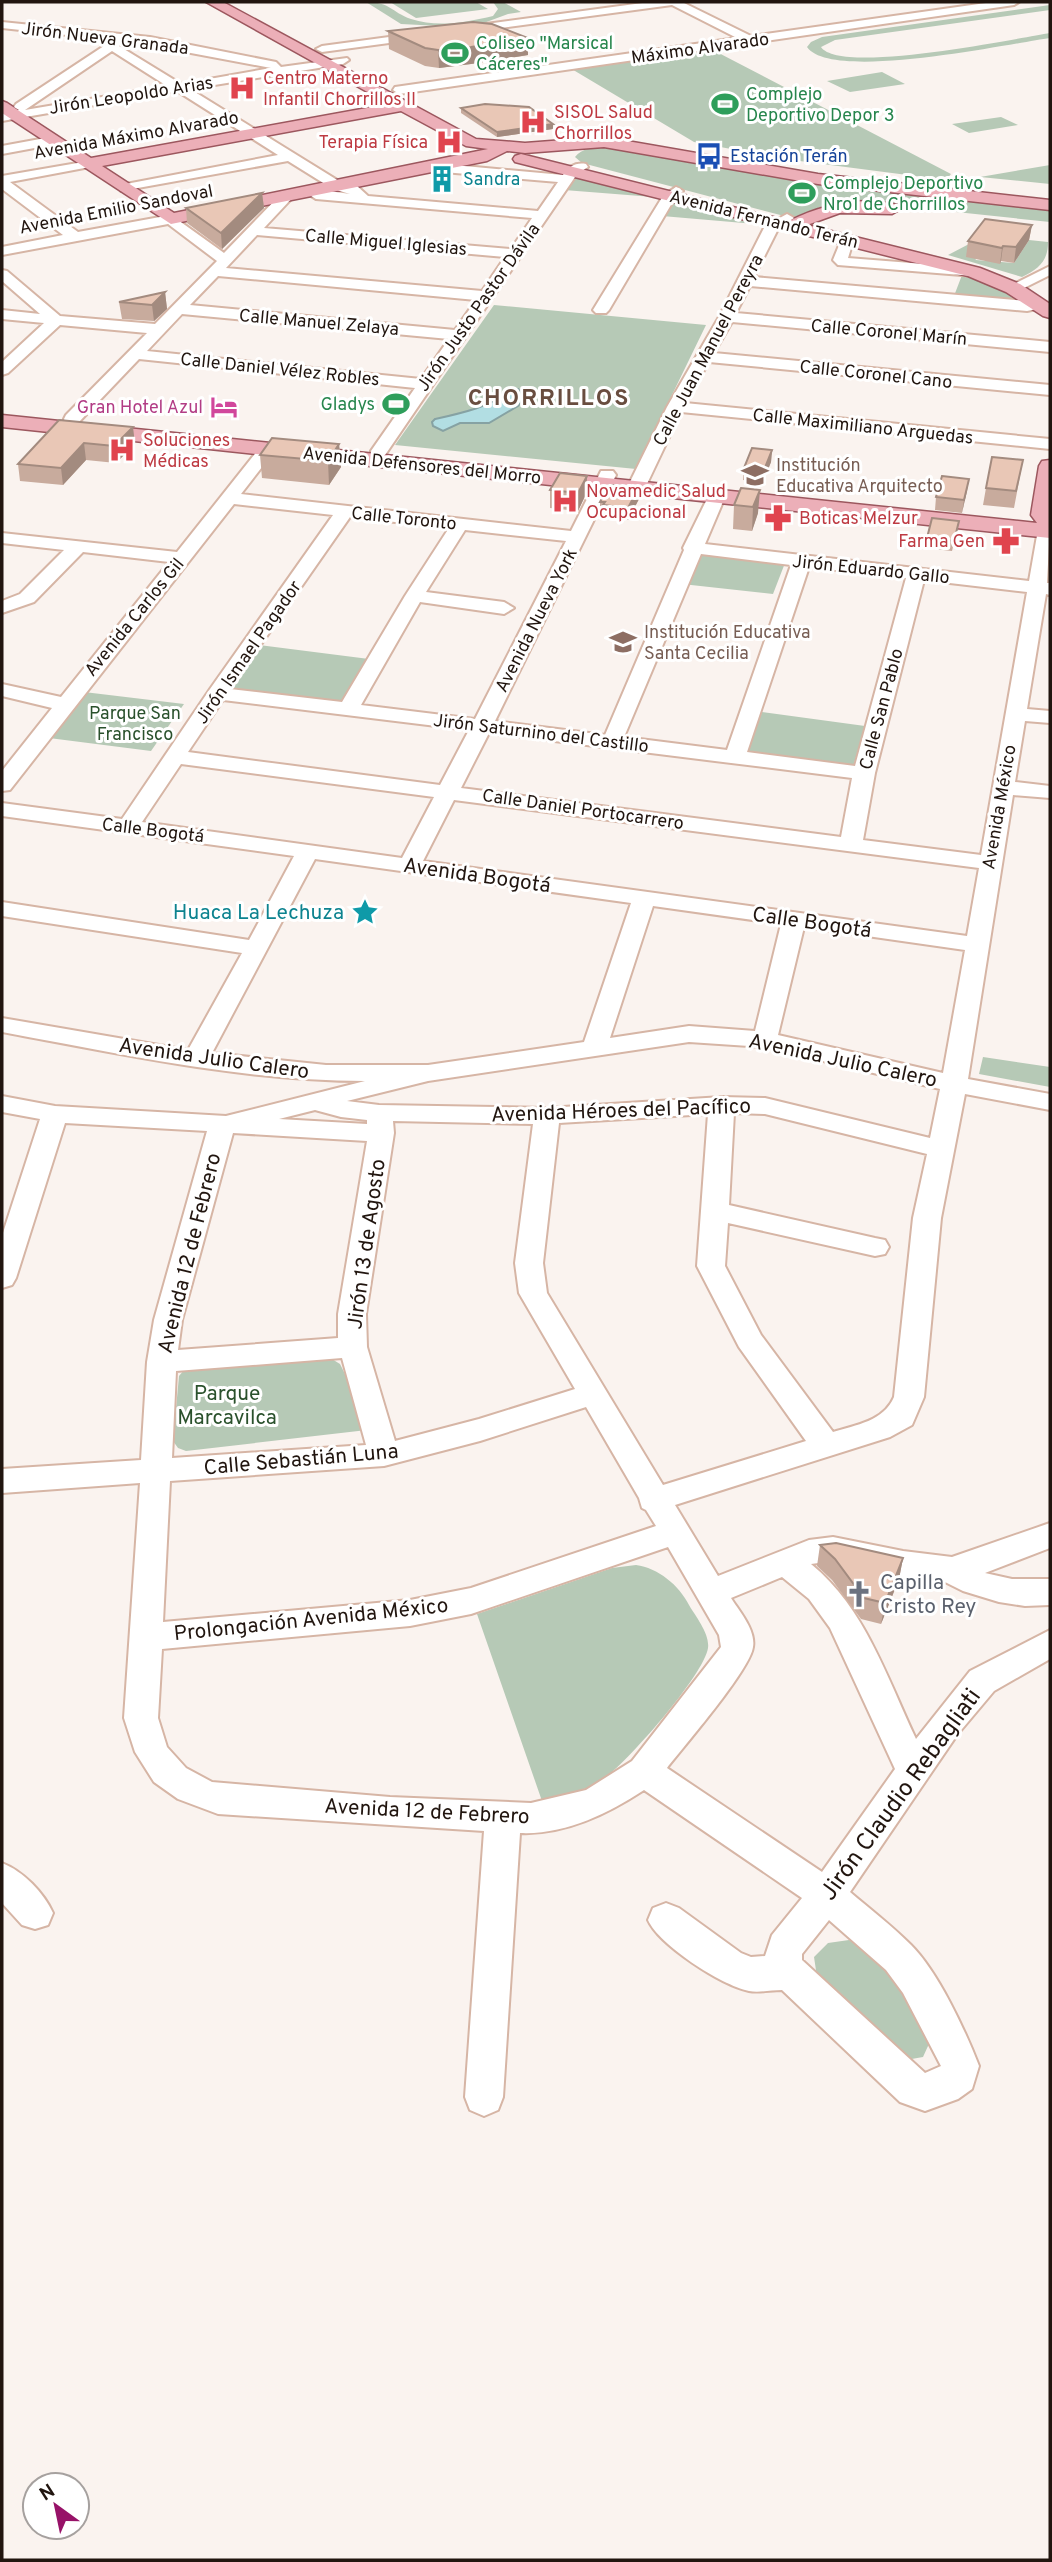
<svg xmlns="http://www.w3.org/2000/svg" width="1052" height="2562" viewBox="0 0 1052 2562" font-family="Overpass,sans-serif">
  <rect width="100%" height="100%" fill="#faf3ef"/>
  <!-- green -->
  <path fill="#b6c9b6" d="M366 2C391 2 391 12 411 19 438 28 467 22 493 16L498 9 493 2H503L521 12 508 14 481 24 440 26 401 24Z
    M390 2H476L488 9 416 18Z
    M1050 5V10L835 40 821 47C840 75 1013 39 1050 33V38C1008 44 831 82 807 47L811 42 822 37Z
    M711 49 951 174 946 180 784 159 694 142 570 68Z
    M882 72 905 84 850 92 827 81Z
    M1001 117 1018 125 969 133 952 124Z
    M621 147 827 183 1050 209V222L861 202 823 206 792 218 582 163 575 157C585 144 606 147 621 147Z
    M1050 165V184L980 177Z
    M575 174 666 198 564 190Z
    M672 199 766 225 662 216Z
    M1029 240 1048 242C1048 262 1038 269 1022 277L948 255 969 244 976 260 1014 263Z
    M962 275 1004 290 1025 303 954 296Z
    M494 305 706 325 636 469 395 445Z
    M695 553 785 563 773 594 682 584Z
    M259 645 369 659 341 703 228 689Z
    M84 692 184 704 151 751 49 738Z
    M762 712 865 726 853 767 746 753Z
    M983 1057 1050 1067V1087L979 1074Z
    M327 1356 340 1364 370 1424 367 1430 186 1451 178 1448 173 1441 179 1376 184 1370Z
    M636 1565C658 1568 679 1585 689 1605 696 1617 710 1634 708 1648 704 1675 626 1764 602 1780 583 1792 563 1796 542 1801L477 1614 612 1568Z
    M849 1940 871 1947 933 2035 923 2057 906 2060 817 1977 814 1957 828 1943Z"/>
  <!-- water -->
  <path fill="#b2dee3" stroke="#86a2a3" stroke-width="2" d="M511 389H518L525 398 518 406 489 423H460L443 431 433 426 432 422 435 419C458 414 495 406 511 389Z"/>
  <g fill="none" stroke-linecap="round" stroke-linejoin="round">
    <defs>
      <path id="minor" d="M650 2H682L751 36 993 2H1019L1014 5 399 94 393 90 395 87 737 38 672 5 322 52 316 49 322 46Z
        M2 22 150 37 276 62 281 67 347 58 349 60 343 64 190 89 342 183 357 186 368 196 538 211 558 182 432 171 425 167 432 163 563 175C568 167 576 162 586 164L588 167 577 174 385 455H373L371 451 415 388 139 359 78 423H66L64 419 66 415 147 333 60 325 8 373 2 375V362L44 323 2 319V310L40 314 2 281V270L7 271 60 316 155 324 217 261 168 224 2 255V247L63 235 2 189V176L95 160V166L10 182 78 232 171 215 224 253 282 193 287 192 294 196 264 228 511 249 532 218 316 199 308 194V188L350 194 333 189 288 161 121 191 119 188 126 184 278 155 177 91 2 121V113L19 110 14 107 16 104 113 40 2 28ZM127 41 271 68 181 84 119 46ZM112 51 167 86 25 110ZM257 235 505 257 482 291 226 268ZM218 276 476 300 455 330 190 305ZM182 314 449 339 421 379 147 351Z
        M51 137 56 138V144L2 154V146Z
        M676 187 683 191 675 198 609 310 606 313H596L593 310 663 196Z
        M787 214 794 218 778 229 754 277 1027 301 1041 300 1048 304 1046 307 1027 311 750 286 736 313 1050 342V352L732 322 714 353 1050 385V395L709 362 685 403 1050 439V449L681 412 645 488 642 492H630L627 488 667 407 719 317 765 226Z
        M853 237 860 241 851 248 848 258 974 268 981 272 974 276 838 265 833 260 840 243Z
        M1050 266V275L1018 291H1008L1006 288Z
        M268 444 276 449 241 494 571 531 601 471H613L616 475 495 721 605 735 684 550 683 548 710 493H722L725 497 705 544 1029 581 1038 530 1041 526 1050 525 1047 583H1050V595L1046 594 1027 709 1050 711V723L1025 721 1015 782 1050 786V798L1013 795 968 1079 1050 1094V1110L965 1094 941 1218 924 1397 912 1425 890 1437 675 1505 718 1576 809 1540 833 1537 903 1551 952 1557 1050 1523V1548L985 1573 1012 1579H1050V1605L1025 1606 999 1602 963 1591 945 1582 903 1577 833 1561 811 1564C865 1608 887 1678 916 1739L970 1671 1050 1630V1659L994 1691 957 1735 850 1892C870 1909 892 1926 911 1945 938 1972 965 2030 979 2066L972 2089 958 2099 925 2111 900 2102 782 1990C771 1990 759 1993 749 1991 721 1985 659 1945 648 1920L653 1908 666 1903 679 1908 741 1953 751 1957 765 1956 772 1935 802 1898 644 1790C607 1814 565 1835 520 1833L503 2097 498 2110 484 2116 470 2110 465 2097 484 1831 218 1814 178 1799 154 1782 135 1752 124 1718 140 1483 2 1493V1469L141 1460 147 1362 154 1320 207 1131 65 1123 16 1278 12 1285 2 1288V1236L40 1119 2 1112V1096L55 1106 226 1116 365 1081C243 1081 121 1054 2 1032V1018L188 1050 242 953 2 916V902L249 940 294 856 2 816V803L122 819 210 689 333 515 234 504 10 790 2 791V771L52 708 2 696V684L61 697 169 562 83 552 34 602 2 613V601L20 594 64 550 2 543V533L177 552 262 445ZM350 517 449 528 405 596 342 702 230 689ZM465 530 566 541 475 719 361 705 420 602 504 614 514 608 504 602 426 592ZM701 554 791 565 727 750 624 737ZM809 567 906 578 855 766 747 752ZM924 580 1027 592 981 855 863 840 875 773ZM223 700 469 730 440 785 188 752ZM489 733 852 778 841 837 461 788ZM181 764 434 797 402 858 142 822ZM454 800 979 868 967 936 423 861ZM315 859 631 903 584 1042 428 1065H326L212 1053ZM653 906 781 924 755 1031 689 1026 610 1038ZM804 927 965 950 943 1073 778 1035ZM689 1042 765 1047 940 1089 930 1138 765 1098 722 1097 547 1108 379 1105 347 1101 428 1081ZM315 1110 341 1117 367 1120V1124L279 1119ZM734 1113 765 1114 927 1154 913 1218 894 1397C884 1421 856 1425 833 1432L761 1335 725 1266 728 1223 875 1256 885 1254 889 1247 885 1240 875 1238 729 1205ZM708 1114 697 1266 739 1347 806 1441 663 1485 547 1293 543 1263 559 1123ZM393 1121 533 1124 515 1263 519 1293 575 1389 479 1419 395 1441 367 1347 366 1314 394 1133ZM233 1133 367 1141 338 1314V1338L178 1350 182 1320ZM342 1358 366 1445 172 1458 176 1371ZM586 1407 639 1498 642 1508 646 1510 656 1526 471 1588 410 1600 163 1622 170 1481 384 1466 480 1441ZM668 1547 719 1635 721 1647 632 1761 586 1790 531 1803 390 1797 212 1782 186 1768 167 1747 158 1718 162 1649 410 1626 471 1614ZM782 1577 809 1599 830 1628 895 1769 822 1872 667 1768C684 1746 750 1670 753 1647 756 1630 739 1611 731 1598ZM829 1920 886 1970 903 1993 941 2066 925 2073 802 1960V1954Z
        M2 1863C23 1871 44 1893 53 1913L48 1925 35 1929 22 1925 2 1903Z"/>
      <path id="major" d="M206 2H223L476 139 525 143 604 137 818 174 1050 200V210L818 184 604 147 525 153 507 151 487 161 171 224 2 113V101L7 103 91 158 389 104ZM401 111 466 146 488 149 174 213 102 166Z
        M521 154 789 221C823 204 861 196 898 205L901 209 892 214 840 213 807 225 980 268 1020 284 1050 304V318L1043 316 1006 292 968 276 515 162 513 159 515 156Z
        M2 415 1037 523 1031 515 1039 466 1042 461 1050 460V538L2 427Z"/>
    </defs>
    <!-- minor casing -->
    <use href="#minor" stroke="#d6b5a5" stroke-width="4"/>
    <!-- major casing -->
    <use href="#major" stroke="#9c575e" stroke-width="3"/>
    <!-- minor -->
    <use href="#minor" fill="#fff" fill-rule="evenodd"/>
    <!-- major -->
    <use href="#major" fill="#ecafb8" fill-rule="evenodd"/>
  </g>
  <!-- wall -->
  <path fill="#c8ab9d" d="M388 31 528 55 471 64 439 68 425 66 389 49Z
    M461 108 553 129 497 137 461 113Z
    M262 193 264 208 222 249 187 223 186 208Z
    M1032 225 1029 240 1014 263 1001 261 1000 264 966 257 968 241Z
    M165 292 167 309 154 321 122 319 119 302Z
    M59 420 135 444 116 463 86 460 63 485 20 481 18 464Z
    M339 444 341 467 329 485 262 478 260 455Z
    M772 450 771 462 763 482 743 480 744 468Z
    M1023 460 1014 508 983 505 986 488Z
    M587 476 586 494 578 511 550 508V490Z
    M969 479 962 513 935 510 936 497Z
    M741 488 758 513 752 531 733 529 734 505Z
    M639 499 628 520 603 517V514H600V502Z
    M957 531 952 551 925 548 927 538Z
    M820 1545 903 1558 899 1579 881 1624 861 1619 832 1580 817 1566Z"/>
  <!-- shaded-wall -->
  <path fill="#a38b7f" d="M528 38V55L471 64 439 68 438 50Z
    M553 124V129L497 137V132Z
    M262 193 264 208 222 249 221 233Z
    M1032 225 1029 240 1014 263 1016 247Z
    M1003 246 1001 261 1000 264 1002 248Z
    M165 292 167 309 154 321 152 305Z
    M133 427 135 444 116 463 114 446Z
    M84 443 86 460 63 485 61 468Z
    M339 444 341 467 329 485 328 461Z
    M772 450 771 462 763 482 764 470Z
    M587 476 586 494 578 511V493Z
    M969 479 967 491 962 513 964 500Z
    M639 487V499L628 520V508Z
    M760 490 758 513 752 531 753 507Z
    M903 1558 899 1579 881 1624 885 1603Z"/>
  <!-- building -->
  <path fill="#e9c7b6" stroke="#a38b7f" stroke-width="2" d="M473 22 492 24 528 38 471 47 438 50 425 48 388 31Z
    M485 104 529 107 553 124 497 132 461 108Z
    M262 193 221 233 186 208Z
    M985 219 1032 225 1016 247 1003 246 1002 248 968 241Z
    M165 292 152 305 119 302Z
    M59 420 133 427 114 446 84 443 61 468 18 464Z
    M272 438 339 444 328 461 260 455Z
    M752 448 772 450 764 470 744 468Z
    M992 457 1023 460 1016 491 986 488Z
    M560 473 587 476 578 493 550 490Z
    M942 476 969 479 964 500 936 497Z
    M609 485 639 487 628 508 603 505 605 502H600Z
    M741 488 760 490 753 507 734 505Z
    M932 518 959 521 954 541 927 538Z
    M836 1543 903 1558 885 1603 864 1598 835 1559 820 1545Z"/>
  <!-- icons -->
  <defs>
    <symbol id="stadium-bare" viewBox="-9 -9 18 18"><path d="M0-5a6.5 5 0 1 0 0 10a6.5 5 0 1 0 0-10ZM-3.5-1.8h7v3.6h-7Z" fill="#2e9e5b" stroke="#fff" stroke-width="2.5" paint-order="stroke"/></symbol>
    <symbol id="hospital-bare" viewBox="-9 -9 18 18"><path d="M-5-5h3v3.5h4V-5h3V5h-3V1.5h-4V5h-3Z" fill="#e0444e" stroke="#fff" stroke-width="2.5" paint-order="stroke"/></symbol>
    <symbol id="bus-bare" viewBox="-9 -9 18 18"><path d="M-5-6H5V4H4V6H2V4H-2V6H-4V4H-5ZM-3.5-4V0h7V-4ZM-3.5 1.2v1.5H-2V1.2ZM2 1.2v1.5H3.5V1.2Z" fill="#1a4fb4" stroke="#fff" stroke-width="2.5" paint-order="stroke"/></symbol>
    <symbol id="building-bare" viewBox="-9 -9 18 18"><path d="M-4-6H4V6H1V3H-1V6H-4ZM-2.5-4.3h1.7v1.8h-1.7ZM.8-4.3h1.7v1.8H.8ZM-2.5-1h1.7V.8h-1.7ZM.8-1h1.7V.8H.8Z" fill="#0f9aa8" stroke="#fff" stroke-width="2.5" paint-order="stroke"/></symbol>
    <symbol id="hotel-bare" viewBox="-9 -9 18 18"><path d="M-6-4.5h1.5V1H6V5H4.5V3h-9V5H-6ZM-4 0a1.8 1.8 0 1 1 3.6 0ZM.5 0V-2.5h3Q6-2.5 6 0Z" fill="#d1479c" stroke="#fff" stroke-width="2.5" paint-order="stroke"/></symbol>
    <symbol id="school-bare" viewBox="-9 -9 18 18"><path d="M0-5L7-2L0 1L-7-2ZM-4 1L0 2.5L4 1V4Q0 6-4 4Z" fill="#8d6e63" stroke="#fff" stroke-width="2.5" paint-order="stroke"/></symbol>
    <symbol id="pharmacy-bare" viewBox="-9 -9 18 18"><path d="M-2-6h4v4h4v4h-4v4h-4v-4h-4v-4h4Z" fill="#e0444e" stroke="#fff" stroke-width="2.5" paint-order="stroke"/></symbol>
    <symbol id="sight-bare" viewBox="-9 -9 18 18"><path d="M0-6L1.8-2.2L6-1.7L2.9 1.2L3.7 5.4L0 3.3L-3.7 5.4L-2.9 1.2L-6-1.7L-1.8-2.2Z" fill="#0f9aa8" stroke="#fff" stroke-width="2.5" paint-order="stroke"/></symbol>
    <symbol id="church-bare" viewBox="-9 -9 18 18"><path d="M-1.2-6h2.4v3.5h3.3v2.4h-3.3V6h-2.4V-.1h-3.3v-2.4h3.3Z" fill="#6b7280" stroke="#fff" stroke-width="2.5" paint-order="stroke"/></symbol>
  </defs>
  <g fill-rule="evenodd">
    <use href="#stadium-bare" x="436" y="34" width="38" height="38"/>
    <use href="#hospital-bare" x="223" y="69" width="38" height="38"/>
    <use href="#stadium-bare" x="706" y="85" width="38" height="38"/>
    <use href="#hospital-bare" x="514" y="103" width="38" height="38"/>
    <use href="#hospital-bare" x="430" y="123" width="38" height="38"/>
    <use href="#bus-bare" x="690" y="137" width="38" height="38"/>
    <use href="#building-bare" x="423" y="160" width="38" height="38"/>
    <use href="#stadium-bare" x="783" y="174" width="38" height="38"/>
    <use href="#stadium-bare" x="377" y="385" width="38" height="38"/>
    <use href="#hotel-bare" x="205" y="388" width="38" height="38"/>
    <use href="#hospital-bare" x="103" y="431" width="38" height="38"/>
    <use href="#school-bare" x="736" y="456" width="38" height="38"/>
    <use href="#hospital-bare" x="546" y="482" width="38" height="38"/>
    <use href="#pharmacy-bare" x="759" y="499" width="38" height="38"/>
    <use href="#pharmacy-bare" x="987" y="522" width="38" height="38"/>
    <use href="#school-bare" x="604" y="623" width="38" height="38"/>
    <use href="#sight-bare" x="346" y="893" width="38" height="38"/>
    <use href="#church-bare" x="840" y="1575" width="38" height="38"/>
  </g>
  <g text-anchor="middle" stroke-width="6" stroke-linejoin="round" paint-order="stroke">
    <!-- far-street labels -->
    <g font-size="18" fill="#21150f" stroke="#fff">
      <text transform="translate(105 38) rotate(7)" y="6">Jirón Nueva Granada</text>
      <text transform="translate(700 48) rotate(-8)" y="6">Máximo Alvarado</text>
      <text transform="translate(131 95) rotate(-9)" y="6">Jirón Leopoldo Arias</text>
      <text transform="translate(136 135) rotate(-10)" y="6">Avenida Máximo Alvarado</text>
      <text transform="translate(116 209) rotate(-11)" y="6">Avenida Emilio Sandoval</text>
      <text transform="translate(764 219) rotate(14)" y="6">Avenida Fernando Terán</text>
      <text transform="translate(386 242) rotate(5)" y="6">Calle Miguel Iglesias</text>
      <text transform="translate(478 307) rotate(-55)" y="6">Jirón Justo Pastor Dávila</text>
      <text transform="translate(319 322) rotate(5)" y="6">Calle Manuel Zelaya</text>
      <text transform="translate(889 332) rotate(5)" y="6">Calle Coronel Marín</text>
      <text transform="translate(708 350) rotate(-62)" y="6">Calle Juan Manuel Pereyra</text>
      <text transform="translate(280 369) rotate(6)" y="6">Calle Daniel Vélez Robles</text>
      <text transform="translate(876 374) rotate(6)" y="6">Calle Coronel Cano</text>
      <text transform="translate(863 426) rotate(6)" y="6">Calle Maximiliano Arguedas</text>
      <text transform="translate(422 465) rotate(6)" y="6">Avenida Defensores del Morro</text>
      <text transform="translate(404 518) rotate(6)" y="6">Calle Toronto</text>
      <text transform="translate(871 569) rotate(6)" y="6">Jirón Eduardo Gallo</text>
      <text transform="translate(134 617) rotate(-51)" y="6">Avenida Carlos Gil</text>
      <text transform="translate(536 620) rotate(-63)" y="6">Avenida Nueva York</text>
      <text transform="translate(248 652) rotate(-55)" y="6">Jirón Ismael Pagador</text>
      <text transform="translate(881 709) rotate(-75)" y="6">Calle San Pablo</text>
      <text transform="translate(541 733) rotate(7)" y="6">Jirón Saturnino del Castillo</text>
      <text transform="translate(999 807) rotate(-80)" y="6">Avenida México</text>
      <text transform="translate(583 809) rotate(8)" y="6">Calle Daniel Portocarrero</text>
      <text transform="translate(153 830) rotate(7)" y="6">Calle Bogotá</text>
    </g>
    <!-- far-leisure labels -->
    <g font-size="18" fill="#27864d" stroke="#fff" text-anchor="start">
      <text x="476" y="49">Coliseo "Marsical<tspan x="476" dy="21">Cáceres"</tspan></text>
      <text x="746" y="100">Complejo<tspan x="746" dy="21">Deportivo Depor 3</tspan></text>
      <text x="823" y="189">Complejo Deportivo<tspan x="823" dy="21">Nro1 de Chorrillos</tspan></text>
      <text x="375" y="410" text-anchor="end">Gladys</text>
    </g>
    <!-- far-health labels -->
    <g font-size="18" fill="#be3a42" stroke="#fff" text-anchor="start">
      <text x="263" y="84">Centro Materno<tspan x="263" dy="21">Infantil Chorrillos II</tspan></text>
      <text x="554" y="118">SISOL Salud<tspan x="554" dy="21">Chorrillos</tspan></text>
      <text x="428" y="148" text-anchor="end">Terapia Física</text>
      <text x="143" y="446">Soluciones<tspan x="143" dy="21">Médicas</tspan></text>
      <text x="586" y="497">Novamedic Salud<tspan x="586" dy="21">Ocupacional</tspan></text>
      <text x="799" y="524">Boticas Melzur</text>
      <text x="985" y="547" text-anchor="end">Farma Gen</text>
    </g>
    <!-- far-transit labels -->
    <g font-size="18" fill="#164399" stroke="#fff" text-anchor="start">
      <text x="730" y="162">Estación Terán</text>
    </g>
    <!-- far-culture labels -->
    <g font-size="18" fill="#0d838f" stroke="#fff" text-anchor="start">
      <text x="463" y="185">Sandra</text>
    </g>
    <!-- far-hotel labels -->
    <g font-size="18" fill="#b23c85" stroke="#fff" text-anchor="end">
      <text x="203" y="413">Gran Hotel Azul</text>
    </g>
    <!-- far-education labels -->
    <g font-size="18" fill="#785e54" stroke="#fff" text-anchor="start">
      <text x="776" y="471">Institución<tspan x="776" dy="21">Educativa Arquitecto</tspan></text>
      <text x="644" y="638">Institución Educativa<tspan x="644" dy="21">Santa Cecilia</tspan></text>
    </g>
    <!-- far-park labels -->
    <g font-size="18" fill="#2a512c" stroke="#fff">
      <text x="135" y="719">Parque San<tspan x="135" dy="21">Francisco</tspan></text>
    </g>
    <!-- street labels -->
    <g font-size="21" fill="#21150f" stroke="#fff">
      <text transform="translate(477 875) rotate(8)" y="7">Avenida Bogotá</text>
      <text transform="translate(812 922) rotate(8)" y="7">Calle Bogotá</text>
      <text transform="translate(214 1058) rotate(8)" y="7">Avenida Julio Calero</text>
      <text transform="translate(843 1060) rotate(12)" y="7">Avenida Julio Calero</text>
      <text transform="translate(621 1110) rotate(-2)" y="7">Avenida Héroes del Pacífico</text>
      <text transform="translate(366 1244) rotate(-82)" y="7">Jirón 13 de Agosto</text>
      <text transform="translate(189 1253) rotate(-76)" y="7">Avenida 12 de Febrero</text>
      <text transform="translate(301 1459) rotate(-5)" y="7">Calle Sebastián Luna</text>
      <text transform="translate(311 1619) rotate(-6)" y="7">Prolongación Avenida México</text>
      <text transform="translate(427 1811) rotate(3)" y="7">Avenida 12 de Febrero</text>
    </g>
    <!-- culture labels -->
    <g font-size="21" fill="#0d838f" stroke="#fff" text-anchor="end">
      <text x="344" y="919">Huaca La Lechuza</text>
    </g>
    <!-- park labels -->
    <g font-size="21" fill="#2a512c" stroke="#fff">
      <text x="227" y="1400">Parque<tspan x="227" dy="24">Marcavilca</tspan></text>
    </g>
    <!-- worship labels -->
    <g font-size="21" fill="#5b616d" stroke="#fff" text-anchor="start">
      <text x="880" y="1589">Capilla<tspan x="880" dy="24">Cristo Rey</tspan></text>
    </g>
    <!-- far-district labels -->
    <g font-size="23" font-weight="bold" letter-spacing="2" fill="#694d3f" stroke="#fff">
      <text x="549" y="405">CHORRILLOS</text>
    </g>
    <!-- near-street labels -->
    <g font-size="24" fill="#21150f" stroke="#fff">
      <text transform="translate(900 1794) rotate(-54)" y="8">Jirón Claudio Rebagliati</text>
    </g>
  </g>
  <!-- border -->
  <rect width="1052" height="2562" fill="none" stroke="#21150f" stroke-width="7"/>
  <!-- north arrow -->
  <g transform="translate(56 2506) rotate(327)"><circle r="33" fill="#ffffff" stroke="#a6a19f" stroke-width="2"/>
  <path d="M0-5L12 26L0 18L-12 26Z" fill="#971268"/>
  <text y="-10" font-size="19" font-weight="bold" text-anchor="middle" fill="#21150f">N</text>
  </g>
</svg>
